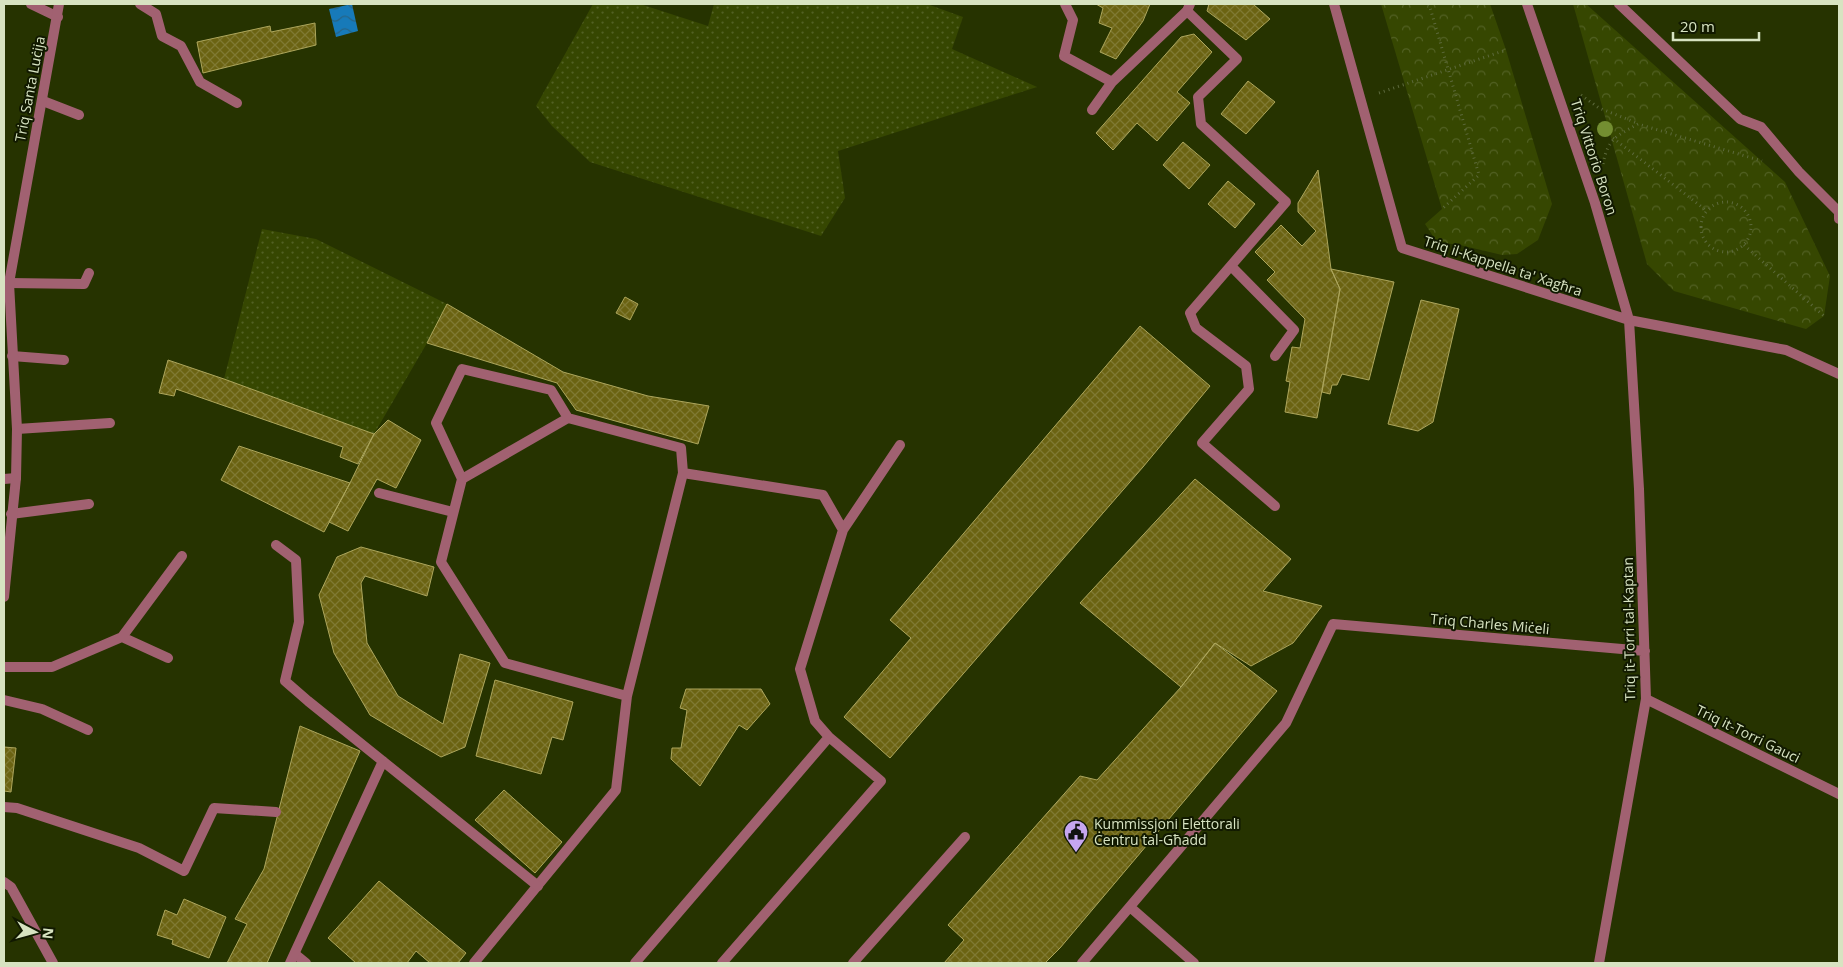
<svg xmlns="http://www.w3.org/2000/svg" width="1843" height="967" viewBox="0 0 1843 967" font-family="'Open Sans',sans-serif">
  <defs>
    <pattern id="grass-dots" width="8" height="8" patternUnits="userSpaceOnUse" patternTransform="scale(1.25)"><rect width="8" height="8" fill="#364701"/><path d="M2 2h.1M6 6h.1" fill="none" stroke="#526124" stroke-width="1.8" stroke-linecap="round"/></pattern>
    <pattern id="park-crowns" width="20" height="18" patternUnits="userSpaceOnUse" patternTransform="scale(1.25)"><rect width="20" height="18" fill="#364701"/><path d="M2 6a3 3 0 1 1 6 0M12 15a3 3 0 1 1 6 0" fill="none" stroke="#526124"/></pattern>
    <pattern id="water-waves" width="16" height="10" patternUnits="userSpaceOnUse" patternTransform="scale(1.25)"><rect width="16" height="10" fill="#177ab9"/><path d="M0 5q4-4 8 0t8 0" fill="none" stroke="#276486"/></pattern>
    <pattern id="building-cross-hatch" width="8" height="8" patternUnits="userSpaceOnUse" patternTransform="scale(1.25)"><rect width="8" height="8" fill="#6b6312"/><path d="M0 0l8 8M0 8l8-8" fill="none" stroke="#7f7933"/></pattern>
  </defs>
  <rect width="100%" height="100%" fill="#263300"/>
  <!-- grass -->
  <path fill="url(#grass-dots)" d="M593 4H640L708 26 714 4H927L963 17 952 49 1037 87 838 151 845 198 821 236 590 162 552 126 536 106Z
    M262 229 316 239 447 304 427 343 374 434 224 379Z"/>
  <!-- park -->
  <path fill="url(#park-crowns)" d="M1381 4H1490L1506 50 1552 204 1538 240 1517 254 1502 255 1460 245 1437 242 1425 224 1442 209Z
    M1573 4H1586L1785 182 1830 276 1824 316 1806 329 1674 291 1647 264Z"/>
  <!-- water -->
  <path fill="url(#water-waves)" d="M352 4 358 31 336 37 329 9Z"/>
  <!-- building -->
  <path fill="url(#building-cross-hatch)" stroke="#ada65c" d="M1096 4H1150L1143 21 1116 59 1100 52 1112 28 1099 23 1103 8Z
    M1209 4H1253L1270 19 1246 40 1207 11Z
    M315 23 316 45 203 73 197 42 270 26 271 32Z
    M1194 34 1212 52 1177 92 1190 103 1157 141 1137 123 1113 150 1096 133 1181 37Z
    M1248 81 1275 102 1246 134 1221 114Z
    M1183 142 1210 165 1189 189 1163 165Z
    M1318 170 1331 269 1340 289 1317 418 1285 412 1290 382 1286 381 1292 347 1300 348 1305 319 1267 280 1275 272 1255 252 1281 225 1302 246 1316 231 1298 212V203Z
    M1228 181 1255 204 1235 228 1208 204Z
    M1331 269 1394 282 1369 380 1342 374 1337 385H1332L1330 394 1322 392 1340 289Z
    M625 297 638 304 630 320 616 313Z
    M1421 300 1459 309 1433 422 1418 431 1388 424Z
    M447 304 563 372 648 396 709 406 698 444 576 410 557 383 427 343Z
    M1140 326 1210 386 1143 467 890 758 844 717 911 638 890 620Z
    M168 360 224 379 374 434 358 464 340 457 343 447 176 389 174 396 159 393Z
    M388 420 421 440 396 488 377 479 348 531 329 522 350 483 374 434Z
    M239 446 350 483 324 532 221 480Z
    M1195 479 1291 559 1263 591 1322 606 1293 643 1251 666 1215 643 1181 687 1080 603Z
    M361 547 434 567 427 596 365 576 361 583 367 643 398 696 443 724 460 654 490 663 465 747 441 757 370 715 334 653 319 595 337 557Z
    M1215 643 1277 691 1060 948 1045 963H944L964 940 948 925 1080 776 1097 780 1181 687Z
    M495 680 573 702 563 740 552 737 541 774 476 756Z
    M686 689H761L770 704 747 730 739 725 700 786 671 759 672 748H681L687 710 680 708Z
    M300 726 360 751 267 963H227L247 924 235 919 264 869Z
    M4 747 16 748 11 792 4 791Z
    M504 790 562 842 535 873 475 820Z
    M379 881 466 953 458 963H430L416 951 407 963H356L328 938Z
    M184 899 226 917 209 958 172 944 173 940 157 935 165 910 177 915Z"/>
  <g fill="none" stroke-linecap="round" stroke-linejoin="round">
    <!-- path -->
    <path stroke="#5d6a3c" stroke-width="3" stroke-dasharray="1 4" stroke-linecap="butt" d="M1429 4 1479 175 1442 209
      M1379 93 1506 50
      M1581 95 1599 108 1637 123
      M1613 138 1707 211
      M1603 164C1608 138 1617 136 1638 124L1762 161
      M1701 227a25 25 0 1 1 50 0a25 25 0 1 1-50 0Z
      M1744 245 1824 316"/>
    <!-- service -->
    <path stroke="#a16171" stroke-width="10" d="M31 4 58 17
      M140 4 156 14 162 36 181 46 200 82 237 103
      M1187 11 1237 59 1198 97 1201 124 1286 202 1190 313 1196 328 1246 366 1249 389 1202 443 1275 506
      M43 101 79 115
      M1231 266 1294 330 1275 356
      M9 283 84 284 89 273
      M12 356 64 360
      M17 429 110 423
      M4 479 16 478
      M462 479 568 418
      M379 493 453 512
      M11 514 89 504
      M843 530 900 445
      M122 637 168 658
      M4 667H52L122 637 182 556
      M627 696 505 663 441 562 462 479 436 423 462 369 551 390 568 418 681 448 683 473
      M4 700 42 709 88 730
      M4 807 17 808 139 848 184 871 214 808 276 812
      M4 882 11 887 53 963
      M295 954 306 963
      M474 963 616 790 627 696 683 473 823 495 843 530 800 669 815 721 829 737 881 781 722 963
      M635 963 829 737
      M853 963 965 837"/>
    <!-- minor -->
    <path stroke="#a16171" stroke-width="10" d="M1065 4 1073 20 1064 56 1112 82
      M1334 4 1402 248 1629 320 1786 350 1839 374
      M1527 4 1595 203 1629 320 1639 489 1646 699 1599 963
      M1619 4 1740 119 1761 127 1799 172 1839 212V219
      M1092 110 1112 82 1187 11 1190 4
      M276 545 296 560 299 622 285 681 308 701 538 886
      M4 597 16 478 17 429 9 283 59 4
      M1646 699 1839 794
      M1130 907 1194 963
      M290 963 383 761
      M1082 963 1286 723 1333 624 1645 651"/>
  </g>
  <!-- trees -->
  <circle fill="#738e31" cx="1605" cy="129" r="8"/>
  <!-- icons -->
  <defs>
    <symbol id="civic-pin" viewBox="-11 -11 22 30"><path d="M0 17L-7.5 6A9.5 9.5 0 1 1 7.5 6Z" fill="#c6a6f0" stroke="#111900"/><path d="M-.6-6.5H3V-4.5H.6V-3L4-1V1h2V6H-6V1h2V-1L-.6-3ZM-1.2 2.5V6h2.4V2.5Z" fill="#111"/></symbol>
  </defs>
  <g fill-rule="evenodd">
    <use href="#civic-pin" x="1062" y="818" width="28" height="38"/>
  </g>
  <g text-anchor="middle" stroke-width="4" stroke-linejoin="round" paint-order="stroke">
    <!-- street labels -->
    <g font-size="14" fill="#d7e3c1" stroke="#111900">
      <text transform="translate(30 89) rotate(-79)" y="5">Triq Santa Luċija</text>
      <text transform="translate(1594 157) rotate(72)" y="5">Triq Vittorio Boron</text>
      <text transform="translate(1503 266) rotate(18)" y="5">Triq il-Kappella ta' Xagħra</text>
      <text transform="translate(1490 624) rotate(5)" y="5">Triq Charles Miċeli</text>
      <text transform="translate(1629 629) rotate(-91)" y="5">Triq it-Torri tal-Kaptan</text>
      <text transform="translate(1748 734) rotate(26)" y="5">Triq it-Torri Gauci</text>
    </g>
    <!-- poi labels -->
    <g font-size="14" fill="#d7e3c1" stroke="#111900" text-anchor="start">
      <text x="1094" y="829">Kummissjoni Elettorali<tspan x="1094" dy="16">Ċentru tal-Għadd</tspan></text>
    </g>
  </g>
  <!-- border -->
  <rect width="1843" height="967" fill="none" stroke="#d7e3c1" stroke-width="10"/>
  <!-- north arrow -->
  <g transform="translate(35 932) rotate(96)" stroke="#111900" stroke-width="4" paint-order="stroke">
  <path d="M0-4L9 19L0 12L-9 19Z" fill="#d7e3c1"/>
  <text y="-8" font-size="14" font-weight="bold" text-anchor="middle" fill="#d7e3c1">N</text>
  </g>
  <!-- scale -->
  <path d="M1673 32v8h86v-8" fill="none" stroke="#d7e3c1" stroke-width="2.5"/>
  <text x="1680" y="32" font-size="15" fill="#d7e3c1" stroke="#111900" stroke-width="4" paint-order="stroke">20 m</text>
</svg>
